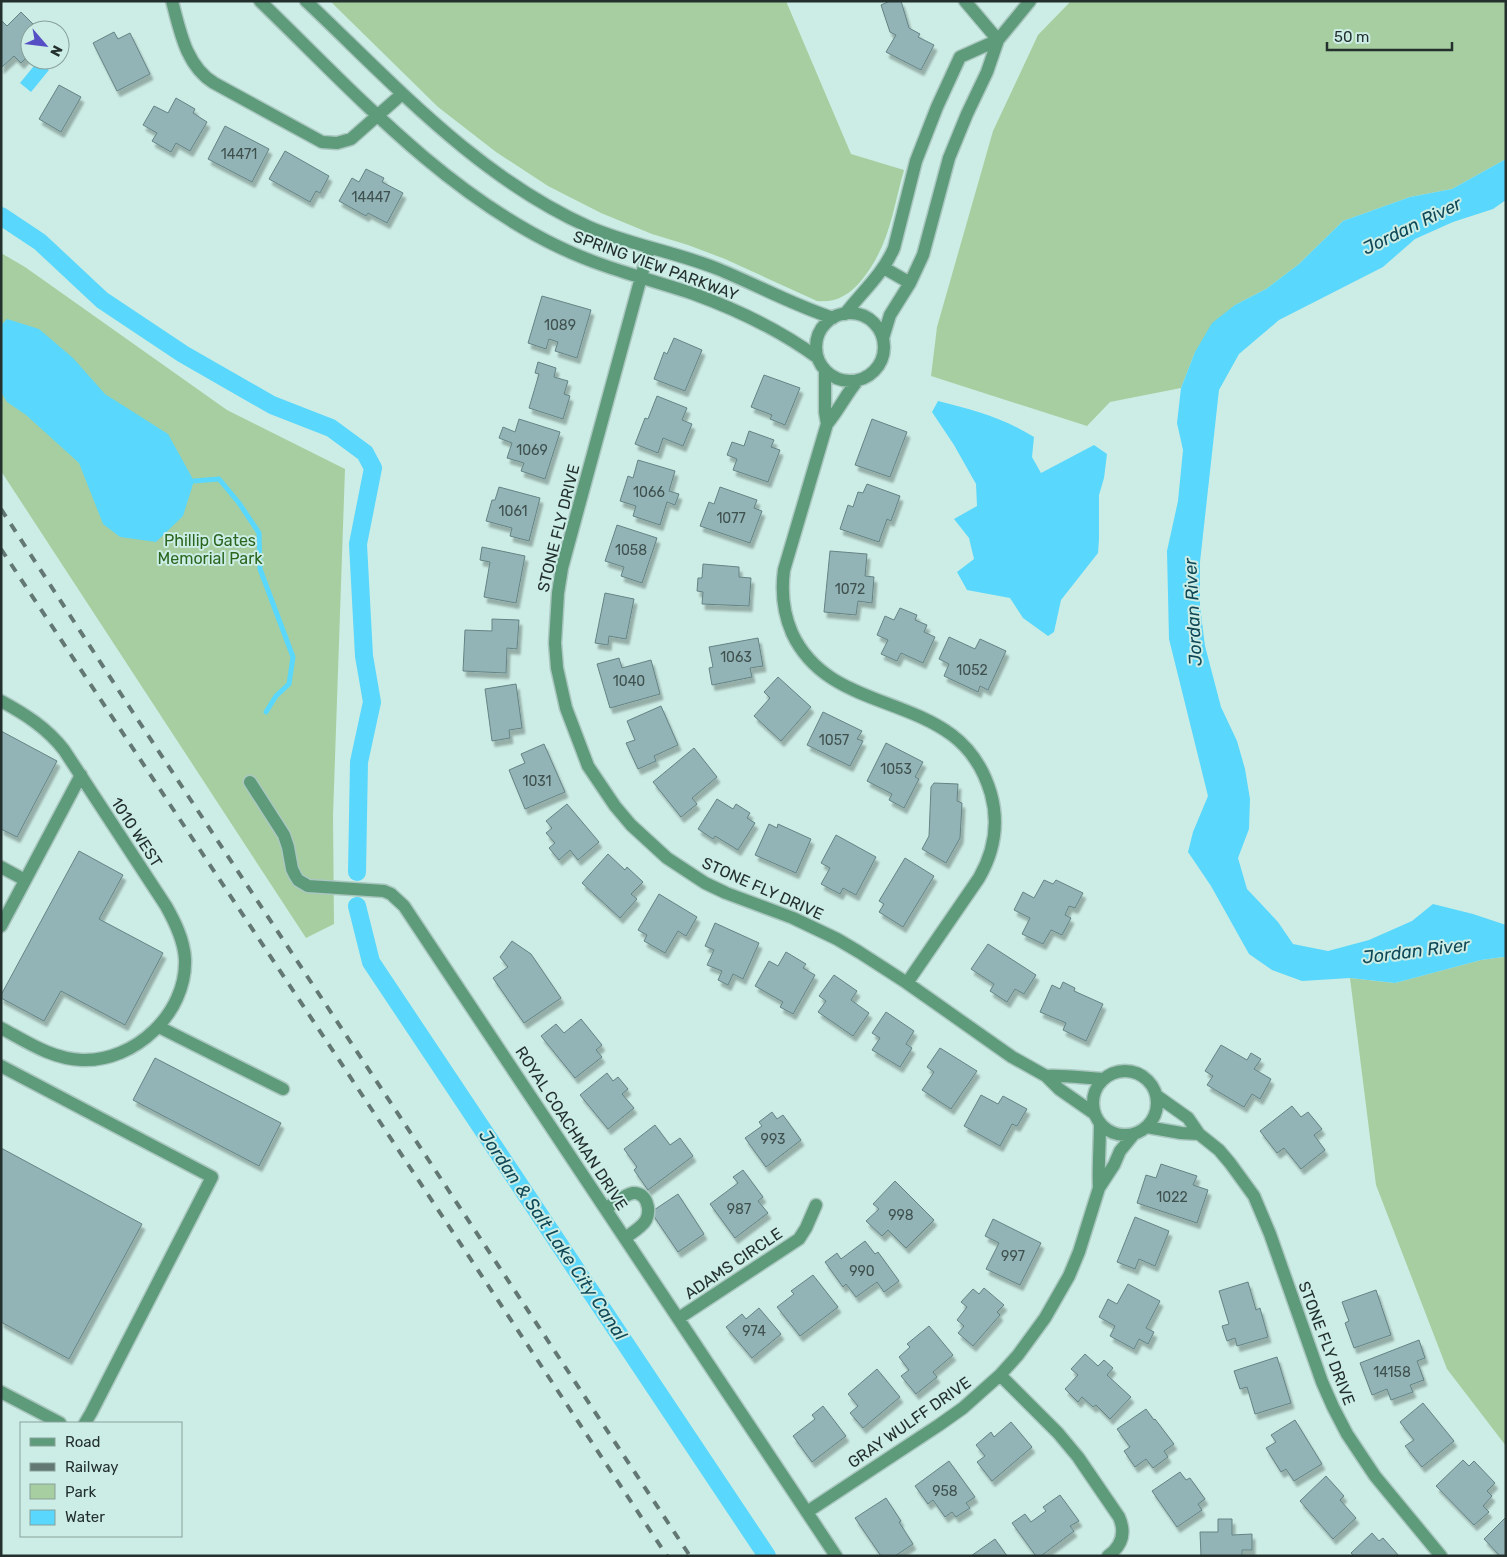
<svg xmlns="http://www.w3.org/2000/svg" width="1507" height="1557" viewBox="0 0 1507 1557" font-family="Rubik,sans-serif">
  <defs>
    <filter id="shadow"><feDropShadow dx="3" dy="5.5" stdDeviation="1" flood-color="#0004"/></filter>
  </defs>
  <rect width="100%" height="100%" fill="#ccede5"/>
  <!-- green -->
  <path fill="#a7cea0" d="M330 1H786L851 154 904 170C892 212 890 245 861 281 849 295 836 303 817 301L725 259 688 245 652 234 601 213 548 186 496 152 438 107Z
    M1071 1H1506V159L1452 189 1410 197 1343 221 1299 264 1266 289 1235 305 1195 352 1181 388 1110 402 1087 426 931 376 937 327 993 131 1038 35Z
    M1 253 25 267 227 410 345 469 333 816 334 924 306 938 1 471Z
    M1503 957 1506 958V1446L1447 1369 1376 1185 1350 978 1395 983 1481 960Z"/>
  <!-- water -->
  <path fill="#5ad7fc" d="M38 61 49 70 31 92 20 83Z
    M1506 159V200L1493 209 1453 222 1415 239 1383 267 1279 320 1239 354 1219 390 1200 562V606L1205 646 1221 707 1237 741 1245 769 1250 799 1249 829 1238 858 1247 889 1278 922 1293 944 1328 951 1369 940 1412 921 1433 904 1473 914 1506 925V958L1503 957 1481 960 1395 983 1350 978 1302 981 1272 970 1249 954 1211 886 1188 852 1193 832 1208 796 1169 639 1167 551 1178 501 1183 450 1177 423 1181 388 1195 352 1212 323 1235 305 1266 289 1299 264 1343 221 1410 197 1452 189Z
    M7 319 39 329 73 358 105 394 168 434 194 481 183 516 156 542 120 537 103 524 79 463 26 415 7 402 1 392V325Z
    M938 401C973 410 1002 417 1034 437L1032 457 1041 473 1094 445 1107 454 1104 478 1099 495V539L1098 553 1061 600 1054 632 1048 636 1023 618 1010 598 967 590 957 572 974 559 969 538 954 519 977 506 976 484 954 445 932 412Z"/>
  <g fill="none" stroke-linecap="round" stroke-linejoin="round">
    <!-- stream -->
    <path stroke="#5ad7fc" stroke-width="5" d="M194 481 219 479 239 503 259 533 260 569 293 657 289 684 276 696 266 712"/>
    <!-- canal -->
    <path stroke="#5ad7fc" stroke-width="18" d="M1 216 40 242 102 300 183 354 272 405 331 428 365 453 373 468 358 544 364 656 372 702 359 762 357 872
      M357 906 371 962 767 1556"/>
  </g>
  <!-- building -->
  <path fill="#93b4b6" stroke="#648385" filter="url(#shadow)" d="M890 1H901L909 28 920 34 918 37 934 45 921 70 886 52 896 35 890 32 881 5Z
    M21 12 39 30H30V54L21 63 14 56 1 68V20L7 26Z
    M114 32 118 39 130 33 150 74 117 91 93 43Z
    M59 85 81 97 61 132 39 119Z
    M176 98 195 109 193 113 207 122 190 151 176 143 171 152 152 141 157 133 143 125 154 106 168 113Z
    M225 126 269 149 252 182 208 159Z
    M285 151 329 176 320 193 316 191 310 202 269 179Z
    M366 169 384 178 382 182 403 193 387 223 368 213 366 216 339 201 352 178 359 182Z
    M542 296 591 310 577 358 555 351 558 342 549 339 546 349 528 343Z
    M674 338 702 350 685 391 654 379 664 352 667 354Z
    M538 362 556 368 554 377 568 381 564 394 570 396 563 419 529 408 539 374 535 373Z
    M764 375 800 388 785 425 770 419 772 415 751 407Z
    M657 396 687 408 682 420 692 424 683 446 663 438 658 453 635 444 645 418 648 419Z
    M519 419 560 432 545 479 521 471 524 463 507 458 512 443 499 438 503 427 515 432Z
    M872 419 907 432 890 477 855 465Z
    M749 431 774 440 771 447 780 450 768 482 733 470 737 459 727 455 732 442 744 446Z
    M638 460 675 471 669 491 679 494 675 505 667 502 660 525 633 516 636 506 620 501 628 476 633 478Z
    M867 484 900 496 891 521 887 519 879 542 840 529 848 505 853 507 858 492 863 493Z
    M499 487 540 498 529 541 510 536 512 528 486 521 492 500H495Z
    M720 487 757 500 754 508 762 511 750 543 700 526 709 502 714 504Z
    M617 525 657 538 642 583 621 576 624 567 605 561Z
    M482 547 525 556 516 603 484 597 490 562 480 560Z
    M830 551 867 554 865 576 874 577 872 603 858 601 856 615 824 612Z
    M703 564 739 567V577L751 578 749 606 702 604 703 592 697 591 698 578H702Z
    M605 593 634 599 626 639 609 636 608 645 595 643Z
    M900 608 917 615 915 620 927 625 924 632 935 637 923 663 901 653 897 661 881 654 888 640 877 635 885 616 894 620Z
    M492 619 519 620 517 649 507 648 506 673 463 671 465 630 492 631Z
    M949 637 975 649 980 639 1006 651 988 690 980 686 978 692 944 676 949 664 939 659Z
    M758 638 763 666 750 668 752 677 712 685 709 668 713 667 709 647Z
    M619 658 622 668 651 660 660 694 610 708 597 664Z
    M778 677 811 707 781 741 754 716 770 698 764 692Z
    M516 684 522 728 509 730 510 738 492 741 485 689Z
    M661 706 678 745 654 756 656 761 638 769 626 743 635 740 627 721Z
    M823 712 862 731 857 739 863 741 850 766 807 745Z
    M1 731 57 761 17 837 1 829Z
    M886 743 923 762 915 777 919 779 904 808 889 800 892 794 867 781Z
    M544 744 565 792 525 809 509 770 525 763 521 754Z
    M694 748 717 777 692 798 697 804 681 817 653 782Z
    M934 783 958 784 957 801 962 803 960 838 946 863 922 849 929 836 931 787Z
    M717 799 733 809 736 804 750 813 747 818 755 823 738 850 715 836 713 839 698 829Z
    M567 804 599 842 578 860 570 850 559 860 549 848 555 843 546 833 552 828 546 821Z
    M769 824 777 828 778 824 811 839 796 873 755 855Z
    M836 835 876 857 856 895 843 888 840 894 821 884 830 868 821 863Z
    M79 851 123 875 99 919 163 953 125 1025 61 991 44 1021 1 998V995Z
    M608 854 625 870 627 867 643 882 631 894 637 899 620 918 582 883Z
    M905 858 934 876 903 927 879 912 884 904 879 901Z
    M1044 880 1053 884 1056 880 1083 893 1075 908 1069 906 1065 915 1071 918 1062 935 1051 930 1043 944 1022 934 1030 918 1014 910 1023 892 1034 898Z
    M659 894 697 917 686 936 678 931 665 953 644 941 647 935 638 930Z
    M715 923 759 943 743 979 733 974 728 985 718 980 722 971 707 965 714 950 705 946Z
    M512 941 531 954 561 998 524 1023 493 978 508 967 500 957Z
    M988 944 1036 975 1024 994 1015 989 1007 1002 990 991 994 984 971 969Z
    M786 952 806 964 803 968 815 975 793 1014 780 1007 783 1002 755 986 769 961 778 966Z
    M834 975 857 991 851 1000 869 1013 853 1036 818 1012 826 1001 819 996Z
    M1063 982 1075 988 1074 991 1103 1004 1086 1041 1063 1030 1066 1023 1040 1012 1052 985 1060 989Z
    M886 1012 914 1031 906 1044 912 1048 900 1067 872 1050 880 1038 872 1033Z
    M581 1019 602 1045 596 1050 602 1057 575 1078 541 1036 556 1024 564 1033Z
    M1221 1045 1247 1060 1251 1053 1261 1059 1254 1069 1271 1079 1260 1099 1252 1094 1244 1107 1207 1085 1213 1076 1205 1071Z
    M940 1048 977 1071 951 1109 922 1090 934 1072 927 1067Z
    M155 1058 281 1123 259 1166 133 1100Z
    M607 1073 613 1081 618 1077 628 1089 622 1094 634 1108 608 1129 580 1095Z
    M981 1095 998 1104 1003 1096 1027 1109 1017 1126 1012 1124 1000 1146 964 1126Z
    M1292 1106 1301 1117 1308 1112 1322 1129 1314 1135 1325 1150 1301 1169 1284 1148 1277 1153 1260 1131Z
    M772 1112 777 1119 783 1115 801 1140 766 1167 745 1138 762 1126 759 1122Z
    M655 1125 670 1145 680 1138 693 1156 648 1190 634 1170 637 1167 624 1149Z
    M1 1148 142 1224 69 1359 1 1322Z
    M1161 1164 1197 1176 1193 1185 1208 1190 1197 1223 1137 1203 1146 1175 1156 1178Z
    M743 1170 763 1197 758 1201 768 1213 735 1238 710 1204 738 1183 733 1177Z
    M895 1181 934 1220 906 1248 888 1230 882 1236 866 1221 879 1209 873 1204Z
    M678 1194 704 1234 678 1252 651 1212Z
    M1135 1217 1169 1231 1155 1266 1139 1259 1135 1269 1117 1262Z
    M993 1219 1041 1243 1020 1285 986 1269 999 1243 985 1236Z
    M865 1241 875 1254 878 1252 899 1281 884 1292 877 1282 856 1297 846 1284 843 1287 825 1262 837 1253 841 1259Z
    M813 1275 838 1307 800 1336 777 1307 794 1294 791 1291Z
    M1248 1282 1256 1310 1260 1308 1268 1337 1237 1346 1235 1338 1227 1341 1222 1326 1229 1324 1219 1291Z
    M1128 1284 1160 1301 1146 1328 1154 1332 1148 1344 1139 1339 1134 1349 1110 1336 1115 1326 1099 1317 1108 1299 1117 1304Z
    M984 1288 1004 1305 997 1312 1000 1315 973 1346 958 1333 964 1326 957 1320 967 1307 961 1302 973 1289 979 1294Z
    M1376 1290 1391 1335 1354 1348 1345 1323 1349 1321 1342 1302Z
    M759 1308 781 1334 752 1358 726 1327 742 1314 746 1319Z
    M929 1326 953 1355 933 1372 937 1377 916 1394 901 1376 909 1370 899 1357 910 1347 907 1344Z
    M1419 1340 1425 1358 1417 1361 1424 1380 1410 1385 1413 1392 1391 1400 1387 1389 1372 1395 1360 1363Z
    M1085 1354 1098 1366 1104 1360 1113 1368 1107 1375 1131 1397 1110 1419 1096 1405 1093 1407 1082 1397 1078 1402 1065 1389 1078 1375 1071 1369Z
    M1277 1357 1291 1403 1255 1414 1247 1387 1240 1389 1234 1371Z
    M877 1369 900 1397 863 1428 850 1413 858 1406 848 1394Z
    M1423 1403 1454 1441 1422 1467 1405 1446 1414 1440 1400 1422Z
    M823 1406 846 1436 812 1462 793 1436 815 1419 812 1415Z
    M1146 1409 1154 1420 1155 1419 1174 1444 1164 1451 1168 1457 1153 1468 1146 1459 1135 1467 1124 1451 1130 1447 1117 1429Z
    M1295 1420 1322 1464 1294 1481 1286 1469 1281 1472 1266 1448 1276 1442 1271 1435Z
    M1011 1422 1032 1447 992 1481 977 1462 985 1456 976 1445 991 1432 994 1437Z
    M1463 1460 1469 1466 1474 1461 1495 1483 1487 1491 1492 1496 1483 1506 1489 1512 1474 1525 1436 1486Z
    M949 1461 975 1497 966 1503 970 1508 956 1517 952 1512 945 1517 933 1500 928 1504 915 1486Z
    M1180 1472 1186 1480 1190 1478 1205 1499 1198 1504 1202 1510 1177 1527 1152 1491Z
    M1326 1476 1344 1496 1340 1500 1356 1518 1333 1539 1300 1501Z
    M1060 1495 1079 1521 1070 1526 1074 1531 1041 1556H1036L1012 1523 1025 1514 1031 1522 1046 1511 1043 1507Z
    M886 1498 901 1521 899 1522 913 1544 895 1556H881L855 1518Z
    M1506 1517V1556H1500L1484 1539Z
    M1218 1519H1232V1535L1252 1534V1550H1242V1556H1201L1200 1532H1218Z
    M1372 1533 1379 1541 1383 1538 1399 1556H1354L1351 1553Z
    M995 1539 1007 1556H971Z"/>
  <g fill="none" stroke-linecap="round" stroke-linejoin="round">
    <defs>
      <path id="minor" d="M172 1C180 31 186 66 214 83L322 142 337 143 351 139 402 94
        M260 1C352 90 442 191 559 247 602 268 649 279 694 294 738 310 781 331 818 358
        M306 1C394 84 477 177 589 227 630 245 676 252 718 269 757 285 793 305 833 318
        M965 1 998 40
        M649 248 562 568 558 593 555 643 557 668 566 708 588 766 615 806 631 825 667 858 705 883 726 893 793 918 837 939 859 952 907 983 1012 1057 1046 1076 1059 1089 1095 1114
        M884 268 910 283
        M816 347a34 34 0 1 1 68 0a34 34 0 1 1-68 0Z
        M845 314C862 292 883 274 894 248L916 161 937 107 960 57 998 40
        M883 338 890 315 910 283 923 255 949 158 967 114 987 72 998 40 1030 1
        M825 370V412L827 424
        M858 380C846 394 839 410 827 424L784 570C781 592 783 612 792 633 823 700 899 696 952 735 972 750 984 770 991 794 999 823 994 852 979 878L907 983
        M1 701C25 714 47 728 64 750L166 906C175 922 184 940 185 959 187 1013 135 1062 82 1060 52 1059 27 1042 1 1028
        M250 782 284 835 288 847 292 869 295 875 298 880 308 886 384 891 391 894 404 906 836 1556
        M1 867 25 880
        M1 926 81 775
        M159 1027 283 1089
        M1 1066 212 1177 91 1413 85 1423
        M1093 1103a32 32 0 1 1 64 0a32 32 0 1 1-64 0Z
        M1046 1076C1065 1075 1084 1078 1104 1079
        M1157 1096 1188 1118 1199 1134 1219 1150 1230 1163 1254 1196 1270 1234 1322 1382 1333 1407 1347 1434 1375 1476 1441 1556
        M1147 1127 1181 1133 1199 1134
        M1099 1188C1098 1166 1100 1145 1100 1123
        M606 1208C614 1204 625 1194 633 1193 647 1192 651 1210 646 1220 642 1227 632 1233 625 1238
        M679 1318 799 1239 806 1228 816 1205
        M1000 1375 1058 1433 1078 1457 1119 1517C1126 1533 1122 1546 1108 1556
        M1 1392 60 1423
        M807 1512 939 1425 963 1408 1000 1375 1018 1355 1045 1318 1069 1276 1079 1252 1099 1188 1114 1165 1120 1151 1134 1134"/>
    </defs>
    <!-- minor casing -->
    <use href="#minor" stroke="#aac7c0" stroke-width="15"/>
    <!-- minor -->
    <use href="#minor" stroke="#5d9b7b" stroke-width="12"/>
    <!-- rail -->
    <path stroke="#637873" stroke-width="4" stroke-dasharray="9 9" stroke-linecap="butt" d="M1 509 132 711 690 1556
      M1 549 667 1556"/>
  </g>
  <g text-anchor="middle" stroke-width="4" stroke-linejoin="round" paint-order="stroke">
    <!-- number labels -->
    <g font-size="14" fill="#3f514f">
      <text x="239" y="159">14471</text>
      <text x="371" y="202">14447</text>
      <text x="560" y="330">1089</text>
      <text x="532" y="455">1069</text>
      <text x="649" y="497">1066</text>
      <text x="513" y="516">1061</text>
      <text x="731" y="523">1077</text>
      <text x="631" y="555">1058</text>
      <text x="850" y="594">1072</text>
      <text x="736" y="662">1063</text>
      <text x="972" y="675">1052</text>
      <text x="629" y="686">1040</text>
      <text x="834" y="745">1057</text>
      <text x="896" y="774">1053</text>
      <text x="537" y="786">1031</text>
      <text x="773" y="1144">993</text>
      <text x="1172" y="1202">1022</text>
      <text x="739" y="1214">987</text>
      <text x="901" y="1220">998</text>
      <text x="1013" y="1261">997</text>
      <text x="862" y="1276">990</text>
      <text x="754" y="1336">974</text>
      <text x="1392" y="1377">14158</text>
      <text x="945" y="1496">958</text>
    </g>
    <!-- street labels -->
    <g font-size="16" fill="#23302d" stroke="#ccede5">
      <text transform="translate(656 265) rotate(20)" y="6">SPRING VIEW PARKWAY</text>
      <text transform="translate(558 528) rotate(-76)" y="6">STONE FLY DRIVE</text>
      <text transform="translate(137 832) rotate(57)" y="6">1010 WEST</text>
      <text transform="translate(763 888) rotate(24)" y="6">STONE FLY DRIVE</text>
      <text transform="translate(572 1128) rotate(57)" y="6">ROYAL COACHMAN DRIVE</text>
      <text transform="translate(733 1263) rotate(-34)" y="6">ADAMS CIRCLE</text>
      <text transform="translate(1327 1343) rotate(69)" y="6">STONE FLY DRIVE</text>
      <text transform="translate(909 1422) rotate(-35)" y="6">GRAY WULFF DRIVE</text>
    </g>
    <!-- park labels -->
    <g font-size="16" fill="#2b661f" stroke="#ccede5">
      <text x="210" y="546">Phillip Gates<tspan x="210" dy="18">Memorial Park</tspan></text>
    </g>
    <!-- water labels -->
    <g font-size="18" font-style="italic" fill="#104857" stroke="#ccede5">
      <text transform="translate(1412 226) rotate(-26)" y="6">Jordan River</text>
      <text transform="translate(1193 612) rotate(-93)" y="6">Jordan River</text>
      <text transform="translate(1416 951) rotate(-7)" y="6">Jordan River</text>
      <text transform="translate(553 1235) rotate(56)" y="6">Jordan &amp; Salt Lake City Canal</text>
    </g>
  </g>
  <!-- border -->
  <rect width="1507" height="1557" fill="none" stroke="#23302d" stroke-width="5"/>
  <!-- legend -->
  <rect x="20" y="1422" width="162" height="115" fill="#ccede5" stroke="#88a19b"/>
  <rect x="30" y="1438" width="25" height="8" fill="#5d9b7b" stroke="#88a19b"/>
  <text x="65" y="1447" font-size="15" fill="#23302d">Road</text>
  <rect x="30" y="1463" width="25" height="8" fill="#637873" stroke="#88a19b"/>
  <text x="65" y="1472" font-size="15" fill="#23302d">Railway</text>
  <rect x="30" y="1484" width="25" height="15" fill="#a7cea0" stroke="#88a19b"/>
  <text x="65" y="1497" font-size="15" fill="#23302d">Park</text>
  <rect x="30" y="1510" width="25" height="15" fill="#5ad7fc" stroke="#88a19b"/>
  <text x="65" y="1522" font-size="15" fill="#23302d">Water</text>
  <!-- north arrow -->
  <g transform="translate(45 45) rotate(118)"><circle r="24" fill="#ccede5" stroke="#88a19b"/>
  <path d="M0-4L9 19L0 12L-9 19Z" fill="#554ec5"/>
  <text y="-8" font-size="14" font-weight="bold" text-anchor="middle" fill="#23302d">N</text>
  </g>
  <!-- scale -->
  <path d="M1327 42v8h125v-8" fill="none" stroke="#23302d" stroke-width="2.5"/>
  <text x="1334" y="42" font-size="15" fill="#23302d" stroke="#ccede5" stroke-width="4" paint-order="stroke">50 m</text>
</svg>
